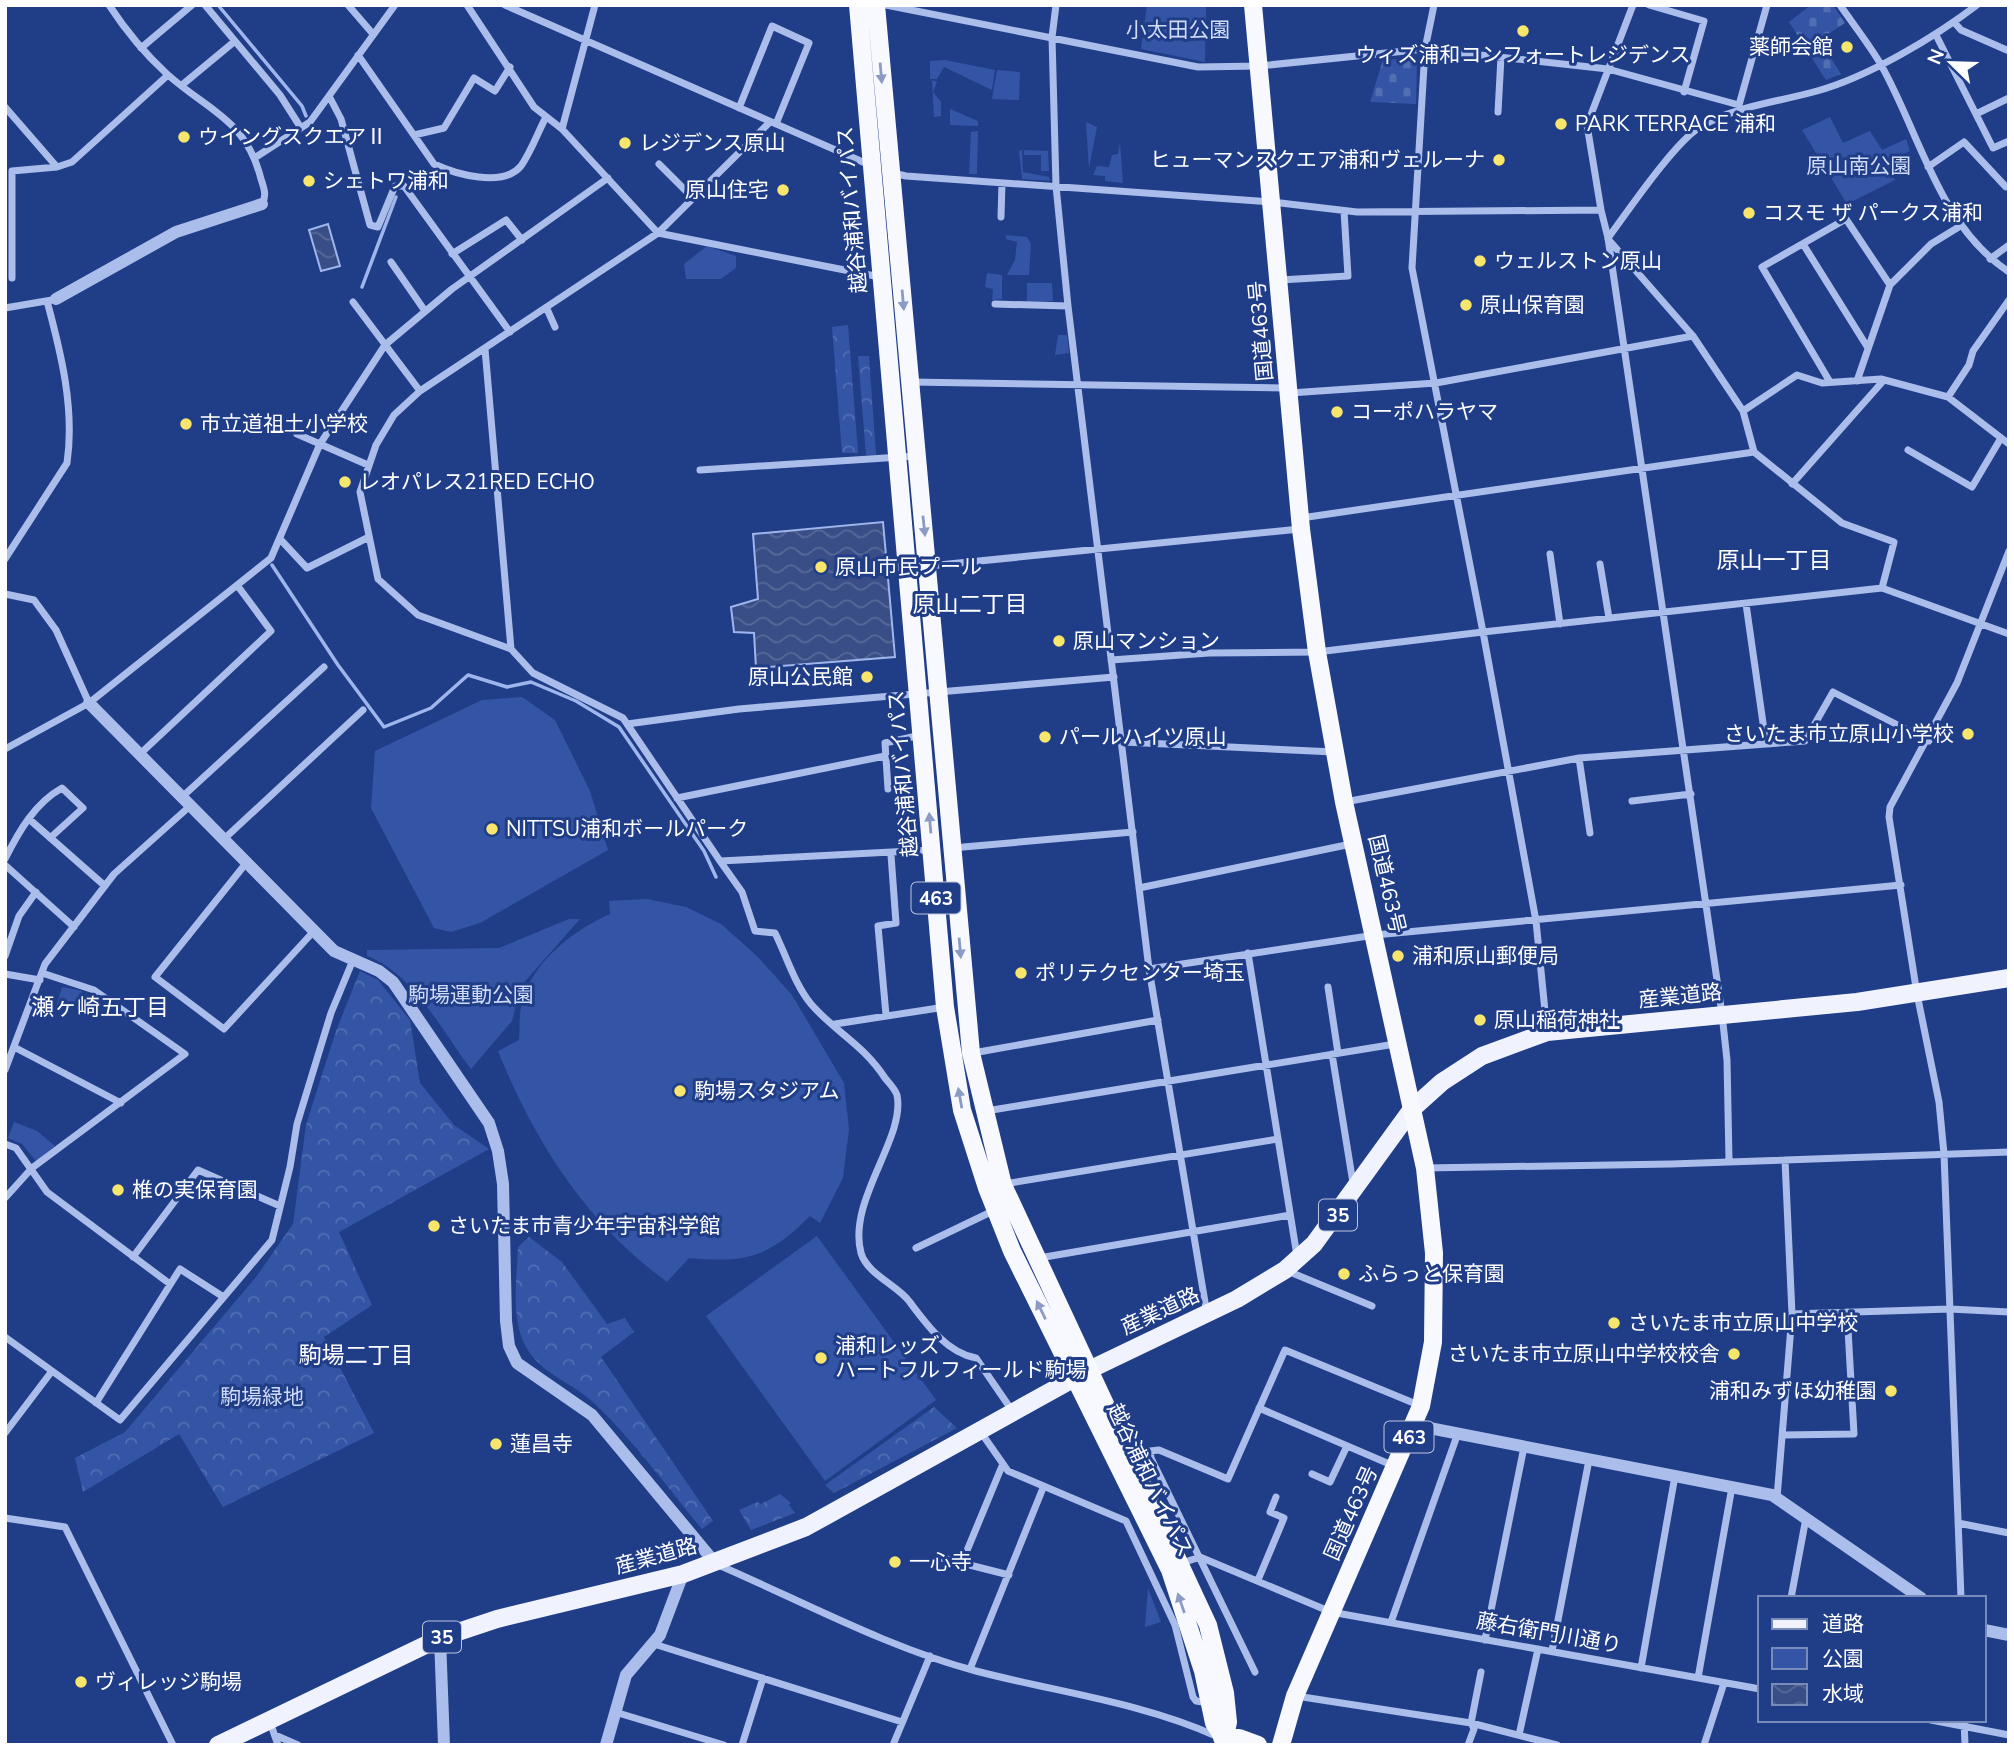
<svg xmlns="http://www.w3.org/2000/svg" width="2014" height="1750" viewBox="0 0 2014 1750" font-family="'Nunito Sans','Noto Sans JP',sans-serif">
  <defs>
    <pattern id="forest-crowns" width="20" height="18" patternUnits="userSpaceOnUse" patternTransform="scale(1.75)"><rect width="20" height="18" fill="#3455a6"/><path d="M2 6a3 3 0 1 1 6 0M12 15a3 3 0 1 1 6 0" fill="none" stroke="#526eb3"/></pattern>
    <pattern id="cemetery-stones" width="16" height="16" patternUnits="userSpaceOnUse" patternTransform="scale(1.75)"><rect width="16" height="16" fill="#3455a6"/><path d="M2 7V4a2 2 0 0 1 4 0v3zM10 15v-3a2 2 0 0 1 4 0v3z" fill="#526eb3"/></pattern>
    <pattern id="water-waves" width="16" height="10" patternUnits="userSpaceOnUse" patternTransform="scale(1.75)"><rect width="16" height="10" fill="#394e86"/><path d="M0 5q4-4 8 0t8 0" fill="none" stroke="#576998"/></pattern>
  </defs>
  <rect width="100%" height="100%" fill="#203d88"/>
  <!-- forest -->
  <path fill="url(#forest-crowns)" d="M848 325 858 453H842L832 327Z
    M858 356H869L876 455H866Z
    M360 971 378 980 410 1020 420 1083 454 1125 489 1149 339 1232 372 1305 324 1337 374 1433 223 1507 179 1434 83 1492 75 1458 125 1432 256 1277 293 1224 306 1125 336 1031Z
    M529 1237 562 1262 607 1324 625 1318 634 1332 601 1357 713 1521 702 1529C667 1487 634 1441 594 1403 572 1382 542 1375 526 1347 510 1317 517 1279 518 1247Z
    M934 1407 957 1428 834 1493 825 1485Z
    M780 1494 791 1503 789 1505 795 1513 751 1530 739 1510 757 1502 761 1504Z"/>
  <!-- cemetery -->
  <path fill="url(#cemetery-stones)" d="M1811 5H1833L1845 23 1819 40 1841 74 1826 80 1789 22Z
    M1417 58 1416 104 1370 102 1383 60Z"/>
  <!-- green -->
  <path fill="#3455a6" d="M1147 5H1206L1205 62 1141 49Z
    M945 60 995 70 992 90 944 67 937 79H930V61Z
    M997 70 1020 72 1019 100 992 99Z
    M932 80 937 82 933 92 941 102V116L934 117Z
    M950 109 978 121V126L950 125Z
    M1830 117 1843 143 1870 131 1882 150 1906 139 1910 151 1887 162 1895 180 1847 204 1802 130Z
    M1086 122 1097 127 1089 168Z
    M978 131 977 174H969L971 132Z
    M1120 143 1123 183 1105 181V176L1093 175 1097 166 1109 167 1112 155 1118 154Z
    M1022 150 1023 172 1049 177 1050 181 1022 179 1019 151Z
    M1024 150 1048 151 1049 171H1041V155H1024Z
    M1006 235 1027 237 1031 244 1029 275H1007L1015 260 1017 242 1006 239Z
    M707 246 736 256V268L721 279H686L684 264Z
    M987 273 1002 275V299L992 300 993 289 985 287Z
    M1027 283H1052L1053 301 1027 302Z
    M1058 335H1067L1069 353 1055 355Z
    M522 697 555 720 590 791 608 850 480 923 451 932 434 928 371 808 375 751 482 700Z
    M647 899 686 907 721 924 758 957 792 995 844 1083 849 1129 843 1178 820 1223 810 1216C768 1258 746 1263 689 1258L667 1282C587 1224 534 1141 498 1051L519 1040C520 1029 519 1017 521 1007 530 963 572 931 610 914L609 901Z
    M569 919H580L521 986 512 1021 471 1069C442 1031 413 973 367 956V950L499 948Z
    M62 987 82 991 68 1012 56 1007Z
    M14 1122 37 1131 55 1146 36 1161 22 1144 8 1138Z
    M817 1236 936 1400 825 1481 706 1316Z
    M1148 1588 1161 1622 1145 1627Z"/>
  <!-- water -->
  <path fill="url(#water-waves)" stroke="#9fb6ec" stroke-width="2" d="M328 224 340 266 321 271 309 230Z
    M883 522 895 657 756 668 754 633 734 632 731 607 758 599 753 534Z"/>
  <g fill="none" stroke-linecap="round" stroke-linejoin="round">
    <!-- stream -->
    <path stroke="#9fb6ec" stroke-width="3.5" d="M218 5 302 106 306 116
      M362 287 396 197
      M272 565 338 665 384 727 431 708 468 675 507 687 531 682 576 701 619 727 704 851 716 877"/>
    <!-- minor -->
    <path stroke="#abbdea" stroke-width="7" d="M109 5C126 31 144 53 167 74 208 111 246 119 261 179 264 188 267 196 262 204
      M205 5 280 95 301 128
      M348 5 373 34
      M467 5 534 107 562 129
      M505 5 872 166
      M595 5 562 129 658 233 880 277
      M886 5 1198 67 1259 66 1425 49 1608 69 1739 105 1740 110
      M1056 5 1052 37 1056 186 1068 306 1149 969 1207 1314
      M1649 5 1704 21 1684 92
      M1840 5C1853 24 1868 43 1880 63 1920 133 1938 225 2009 272
      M1954 22 1961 30 2009 51
      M1936 35 1993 148 2009 141
      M141 48 192 5
      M358 55 434 164C455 174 503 188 521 166 531 152 538 132 546 117
      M182 85 235 41
      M329 96 341 119 370 225 378 227 395 186H404L510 332
      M1739 105 1767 5
      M5 107 57 167 12 171V278
      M739 108 772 26 809 43 776 124
      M1498 112 1501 57
      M1976 114 2009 98
      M770 122 658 233 420 391 394 415 376 445 360 492 378 579 418 615 511 649 533 673 623 718 720 861 930 850
      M414 135 444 128 474 78 495 91 510 67
      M256 157 310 122 395 5
      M659 164 691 196
      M57 167 72 162 168 75
      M1928 167 1964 142 2006 187 2009 186
      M893 173 906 176 1272 202 1357 212 1601 210 1608 238C1628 211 1674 143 1700 127 1735 106 1778 102 1817 91 1868 77 1935 37 1977 5
      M1601 210 1587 125 1633 5
      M1001 217 1002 183
      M1608 238 1722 1014 1727 1060 1729 1160
      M1608 239 1693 336 1743 411 1754 452
      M1803 244 1868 348
      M452 254 506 220 522 240
      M1990 259 2009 245
      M391 262 425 311
      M1280 280 1348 276 1344 211
      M353 302 420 391
      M995 304 1068 306
      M5 308 52 300
      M547 309 555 327
      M485 349 511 649
      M1857 381 1890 285 1931 244 1962 225
      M911 382 1287 388
      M1830 382 1762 267 1846 219 1890 285
      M1290 393 1436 383 1693 336
      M1948 397 1969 365 1973 351 2009 300
      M1743 411 1797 375 1822 383 1881 379 1948 397 2009 444
      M297 434 368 465
      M1908 450 1972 487 2001 438
      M700 470 916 456
      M1792 484 1884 380
      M1301 518 1754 452 1842 523 1894 542 1882 588
      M280 539 307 568 369 537
      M1550 554 1560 624
      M5 559 67 463C75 409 61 353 47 301
      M1600 564 1609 618
      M929 566 1300 529
      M5 594 34 600 56 630 89 703
      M1746 604 1766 744
      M1111 660 1209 653 1317 652 1483 632 1412 268 1425 49 1434 5
      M627 724 739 709 1114 677
      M1123 742 1334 752
      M5 749 89 703 271 558 320 444 385 345 452 289 608 178
      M140 754 271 631 237 585
      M1579 758 1590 833
      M888 789 885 743 921 735
      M182 797 324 667
      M677 798 885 756
      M1632 801 1691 794
      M1345 802 1579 758 1805 741 1833 692 1929 741
      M29 819 105 886
      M224 839 363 710
      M952 848 1133 832
      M5 859C19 831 35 803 62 788L83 808 50 838
      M720 861 742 892 755 931 775 933C786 955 795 985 811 1004 835 1032 863 1044 885 1078 889 1083 895 1089 897 1095 906 1138 847 1200 861 1253 867 1274 897 1285 909 1301 926 1324 947 1353 976 1358L1013 1412
      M247 862 155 977 224 1029 314 931
      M5 865 74 927
      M1139 888 1351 844
      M1248 953 1297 1256
      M5 956 19 916 36 892
      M1149 969 1375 935 1901 885
      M5 974 40 980
      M1328 987 1338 1053
      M886 1015 878 926 896 923 891 855
      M835 1024 945 1007
      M1547 1031 1536 921 1483 632 1882 588 2009 634
      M14 1047 121 1103
      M973 1053 1158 1020
      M1332 1054 1353 1183
      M5 1070 45 964 114 874 190 806
      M986 1111 1395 1044
      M5 1144 16 1148 47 1192 170 1284
      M1425 1168 1671 1164 2009 1152
      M1004 1184 1278 1139
      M5 1198 32 1168 185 1054 94 990 42 973
      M916 1248 995 1210
      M133 1257 198 1170 280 1206
      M1039 1258 1290 1215
      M1285 1270 1372 1306
      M1792 1314 1950 1309 2009 1312
      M5 1337 120 1420 272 1240 290 1167 297 1124 331 1013 353 960
      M96 1403 180 1269 222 1296
      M1259 1408 1394 1466
      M980 1431 1008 1471 1126 1521 1175 1625 1193 1697 1196 1701 1209 1703
      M5 1433 52 1371
      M1782 1435 1854 1434 1847 1312
      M1312 1474 1330 1482 1347 1446
      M1777 1498 1792 1314 1785 1160
      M5 1518 65 1527 173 1745
      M1958 1523 2009 1533
      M942 1558 1009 1575
      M1182 1563 1200 1557 1331 1612 1760 1689
      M716 1564C800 1600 888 1648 976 1671 1056 1692 1140 1702 1216 1736
      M961 1565 1002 1466
      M1258 1580 1284 1518 1270 1512 1276 1497
      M1791 1598 1806 1518
      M1961 1598 1944 1154 1939 1102 1917 994 1889 817 1890 807 1957 683 2009 551
      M1391 1622 1458 1433
      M1485 1640 1524 1447
      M654 1644 902 1722
      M1552 1651 1589 1460
      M1641 1668 1675 1476
      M970 1669 1043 1488
      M1255 1672 1151 1458 1150 1451 1159 1450 1228 1479 1285 1350 1421 1406
      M1698 1678 1732 1487
      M1296 1696 1471 1723 1557 1745
      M615 1712 724 1745
      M1931 1720 2009 1735
      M1964 1720 1965 1745
      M270 1722 278 1745
      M275 1735 298 1745
      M1519 1735 1538 1649
      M742 1745 763 1678
      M893 1745 930 1656
      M1468 1745 1474 1729 1471 1723 1481 1672
      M1704 1745 1724 1683"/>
    <!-- tertiary -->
    <path stroke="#abbdea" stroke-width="12" d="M56 299 176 232 262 204
      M89 703 334 951 379 971 393 982 489 1123 498 1151 503 1184 506 1321 509 1346 517 1363 592 1415 716 1564
      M1414 1425 1772 1495 1921 1598
      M1984 1630 2009 1635
      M440 1638 444 1745
      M606 1745 626 1675 660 1635 683 1574"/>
    <!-- primary -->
    <path stroke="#f0f3fe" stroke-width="18" d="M218 1745 440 1638 497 1619 683 1574 806 1527 1091 1369 1237 1299 1285 1270 1314 1244 1412 1109 1442 1082 1482 1056 1547 1032 1857 1002 2009 978"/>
    <!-- trunk -->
    <path stroke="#f8f9fe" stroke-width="18" d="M858 5 945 1007 962 1110 987 1188 1012 1251 1170 1570 1203 1671 1214 1723 1228 1745
      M876 5 971 1053 1003 1185 1208 1625 1225 1693 1228 1722 1223 1745
      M1253 5 1301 529 1317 652 1344 802 1425 1168 1434 1253 1433 1342 1421 1406 1295 1696 1281 1745
      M1222 1738H1239L1258 1745"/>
  </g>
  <!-- one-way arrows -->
  <defs><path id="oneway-solid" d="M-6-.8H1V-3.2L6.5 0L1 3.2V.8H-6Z" transform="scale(1.75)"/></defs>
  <g fill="#8c9bc3">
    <use href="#oneway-solid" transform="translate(881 73) rotate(85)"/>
    <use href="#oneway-solid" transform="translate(903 300) rotate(85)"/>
    <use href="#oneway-solid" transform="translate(924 526) rotate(84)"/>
    <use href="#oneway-solid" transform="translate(930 823) rotate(-95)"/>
    <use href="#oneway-solid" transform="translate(960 948) rotate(85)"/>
    <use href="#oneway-solid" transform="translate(960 1098) rotate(-100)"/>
    <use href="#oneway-solid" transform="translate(1041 1310) rotate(-116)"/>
    <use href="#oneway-solid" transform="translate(1181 1603) rotate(-109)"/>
  </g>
  <!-- markers -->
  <g fill="#f8e66c" stroke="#203d88" stroke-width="2.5">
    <circle cx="1523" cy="31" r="7"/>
    <circle cx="1847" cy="47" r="7"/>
    <circle cx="1561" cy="124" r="7"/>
    <circle cx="184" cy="137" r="7"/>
    <circle cx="625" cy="143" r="7"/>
    <circle cx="1499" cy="160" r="7"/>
    <circle cx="309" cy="181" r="7"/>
    <circle cx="783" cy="190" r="7"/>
    <circle cx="1749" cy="213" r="7"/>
    <circle cx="1480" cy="261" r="7"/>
    <circle cx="1466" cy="305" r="7"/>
    <circle cx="1337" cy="412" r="7"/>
    <circle cx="186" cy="424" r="7"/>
    <circle cx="345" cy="482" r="7"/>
    <circle cx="821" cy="567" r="7"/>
    <circle cx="1059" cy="641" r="7"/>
    <circle cx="867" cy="677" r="7"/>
    <circle cx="1968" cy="734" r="7"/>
    <circle cx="1045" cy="737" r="7"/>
    <circle cx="492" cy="829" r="7"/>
    <circle cx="1398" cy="956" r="7"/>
    <circle cx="1021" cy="973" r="7"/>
    <circle cx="1480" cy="1020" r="7"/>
    <circle cx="680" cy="1091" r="7"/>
    <circle cx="118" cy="1190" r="7"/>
    <circle cx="434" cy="1226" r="7"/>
    <circle cx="1344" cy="1274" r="7"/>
    <circle cx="1614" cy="1323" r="7"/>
    <circle cx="1734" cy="1354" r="7"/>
    <circle cx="821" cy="1358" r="7"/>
    <circle cx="1891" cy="1391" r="7"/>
    <circle cx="496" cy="1444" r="7"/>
    <circle cx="895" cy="1562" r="7"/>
    <circle cx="81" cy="1682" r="7"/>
  </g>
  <g text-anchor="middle" stroke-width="6" stroke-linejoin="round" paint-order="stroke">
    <!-- shield labels -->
    <g fill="#203d88" stroke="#bcc5db" stroke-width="2">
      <rect x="911.5" y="882.5" width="49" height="31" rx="5"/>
      <rect x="1319" y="1199.5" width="38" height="31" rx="5"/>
      <rect x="1384.5" y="1421.5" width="49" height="31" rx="5"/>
      <rect x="423" y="1621.5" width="38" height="31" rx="5"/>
    </g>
    <g font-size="19" font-weight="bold" fill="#fff">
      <text x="936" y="905">463</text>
      <text x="1338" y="1222">35</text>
      <text x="1409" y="1444">463</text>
      <text x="442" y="1644">35</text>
    </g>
    <!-- park labels -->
    <g font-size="21" fill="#d0dbf8" stroke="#203d88">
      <text x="1178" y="37">小太田公園</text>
      <text x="1859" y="173">原山南公園</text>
      <text x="471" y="1002">駒場運動公園</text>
      <text x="262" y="1404">駒場緑地</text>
    </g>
    <!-- poi labels -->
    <g font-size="21" fill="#fff" stroke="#203d88" text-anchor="start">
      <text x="1833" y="54" text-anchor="end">薬師会館</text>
      <text x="1523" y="62" text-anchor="middle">ウィズ浦和コンフォートレジデンス</text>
      <text x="1575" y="131">PARK TERRACE 浦和</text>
      <text x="198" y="144">ウイングスクエアⅡ</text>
      <text x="639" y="150">レジデンス原山</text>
      <text x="1485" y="167" text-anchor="end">ヒューマンスクエア浦和ヴェルーナ</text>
      <text x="323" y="188">シェトワ浦和</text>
      <text x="769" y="197" text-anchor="end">原山住宅</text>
      <text x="1763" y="220">コスモ ザ パークス浦和</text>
      <text x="1494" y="268">ウェルストン原山</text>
      <text x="1480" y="312">原山保育園</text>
      <text x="1351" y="419">コーポハラヤマ</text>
      <text x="200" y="431">市立道祖土小学校</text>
      <text x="359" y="489">レオパレス21RED ECHO</text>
      <text x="835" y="574">原山市民プール</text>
      <text x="1073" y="648">原山マンション</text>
      <text x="853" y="684" text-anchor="end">原山公民館</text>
      <text x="1954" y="741" text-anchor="end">さいたま市立原山小学校</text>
      <text x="1059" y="744">パールハイツ原山</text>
      <text x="506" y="836">NITTSU浦和ボールパーク</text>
      <text x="1412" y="963">浦和原山郵便局</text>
      <text x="1035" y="980">ポリテクセンター埼玉</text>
      <text x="1494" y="1027">原山稲荷神社</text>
      <text x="694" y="1098">駒場スタジアム</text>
      <text x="132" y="1197">椎の実保育園</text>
      <text x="448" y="1233">さいたま市青少年宇宙科学館</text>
      <text x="1358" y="1281">ふらっと保育園</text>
      <text x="1628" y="1330">さいたま市立原山中学校</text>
      <text x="835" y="1353">浦和レッズ<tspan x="835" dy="24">ハートフルフィールド駒場</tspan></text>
      <text x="1720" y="1361" text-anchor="end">さいたま市立原山中学校校舎</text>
      <text x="1877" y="1398" text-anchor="end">浦和みずほ幼稚園</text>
      <text x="510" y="1451">蓮昌寺</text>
      <text x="909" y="1569">一心寺</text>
      <text x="95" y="1689">ヴィレッジ駒場</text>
    </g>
    <!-- street labels -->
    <g font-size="21" fill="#fff" stroke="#203d88">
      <text transform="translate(852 210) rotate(-95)" y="7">越谷浦和バイパス</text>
      <text transform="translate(1261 331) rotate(-95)" y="7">国道463号</text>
      <text transform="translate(903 774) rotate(-95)" y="7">越谷浦和バイパス</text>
      <text transform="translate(1387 884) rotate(77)" y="7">国道463号</text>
      <text transform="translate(1680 996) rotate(-6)" y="7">産業道路</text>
      <text transform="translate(1160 1311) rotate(-25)" y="7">産業道路</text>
      <text transform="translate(1150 1480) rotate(64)" y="7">越谷浦和バイパス</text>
      <text transform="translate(1351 1513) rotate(-66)" y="7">国道463号</text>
      <text transform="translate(656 1556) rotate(-15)" y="7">産業道路</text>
      <text transform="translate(1549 1633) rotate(10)" y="7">藤右衛門川通り</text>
    </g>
    <!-- neighbourhood labels -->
    <g font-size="23" fill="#fff" stroke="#203d88">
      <text x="1774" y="568">原山一丁目</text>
      <text x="970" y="612">原山二丁目</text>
      <text x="100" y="1015">瀬ヶ崎五丁目</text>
      <text x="356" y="1363">駒場二丁目</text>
    </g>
  </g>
  <!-- border -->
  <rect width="2014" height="1750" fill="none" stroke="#ffffff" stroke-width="14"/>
  <!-- legend -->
  <rect x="1758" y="1596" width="228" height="126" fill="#203d88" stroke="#798bb8" stroke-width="2"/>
  <rect x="1772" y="1619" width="35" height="10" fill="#f0f3fe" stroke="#798bb8" stroke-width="2"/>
  <text x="1822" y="1631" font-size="21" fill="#ffffff">道路</text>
  <rect x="1772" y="1648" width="35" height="21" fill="#3455a6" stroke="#798bb8" stroke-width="2"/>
  <text x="1822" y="1666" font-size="21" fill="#ffffff">公園</text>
  <rect x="1772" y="1684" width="35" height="21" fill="url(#water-waves)" stroke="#798bb8" stroke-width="2"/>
  <text x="1822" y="1701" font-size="21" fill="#ffffff">水域</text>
  <!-- north arrow -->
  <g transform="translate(1951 63) rotate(293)" stroke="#203d88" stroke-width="5" paint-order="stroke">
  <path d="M0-5L12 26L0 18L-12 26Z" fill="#ffffff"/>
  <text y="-10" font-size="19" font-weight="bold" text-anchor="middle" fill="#ffffff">N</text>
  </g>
</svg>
